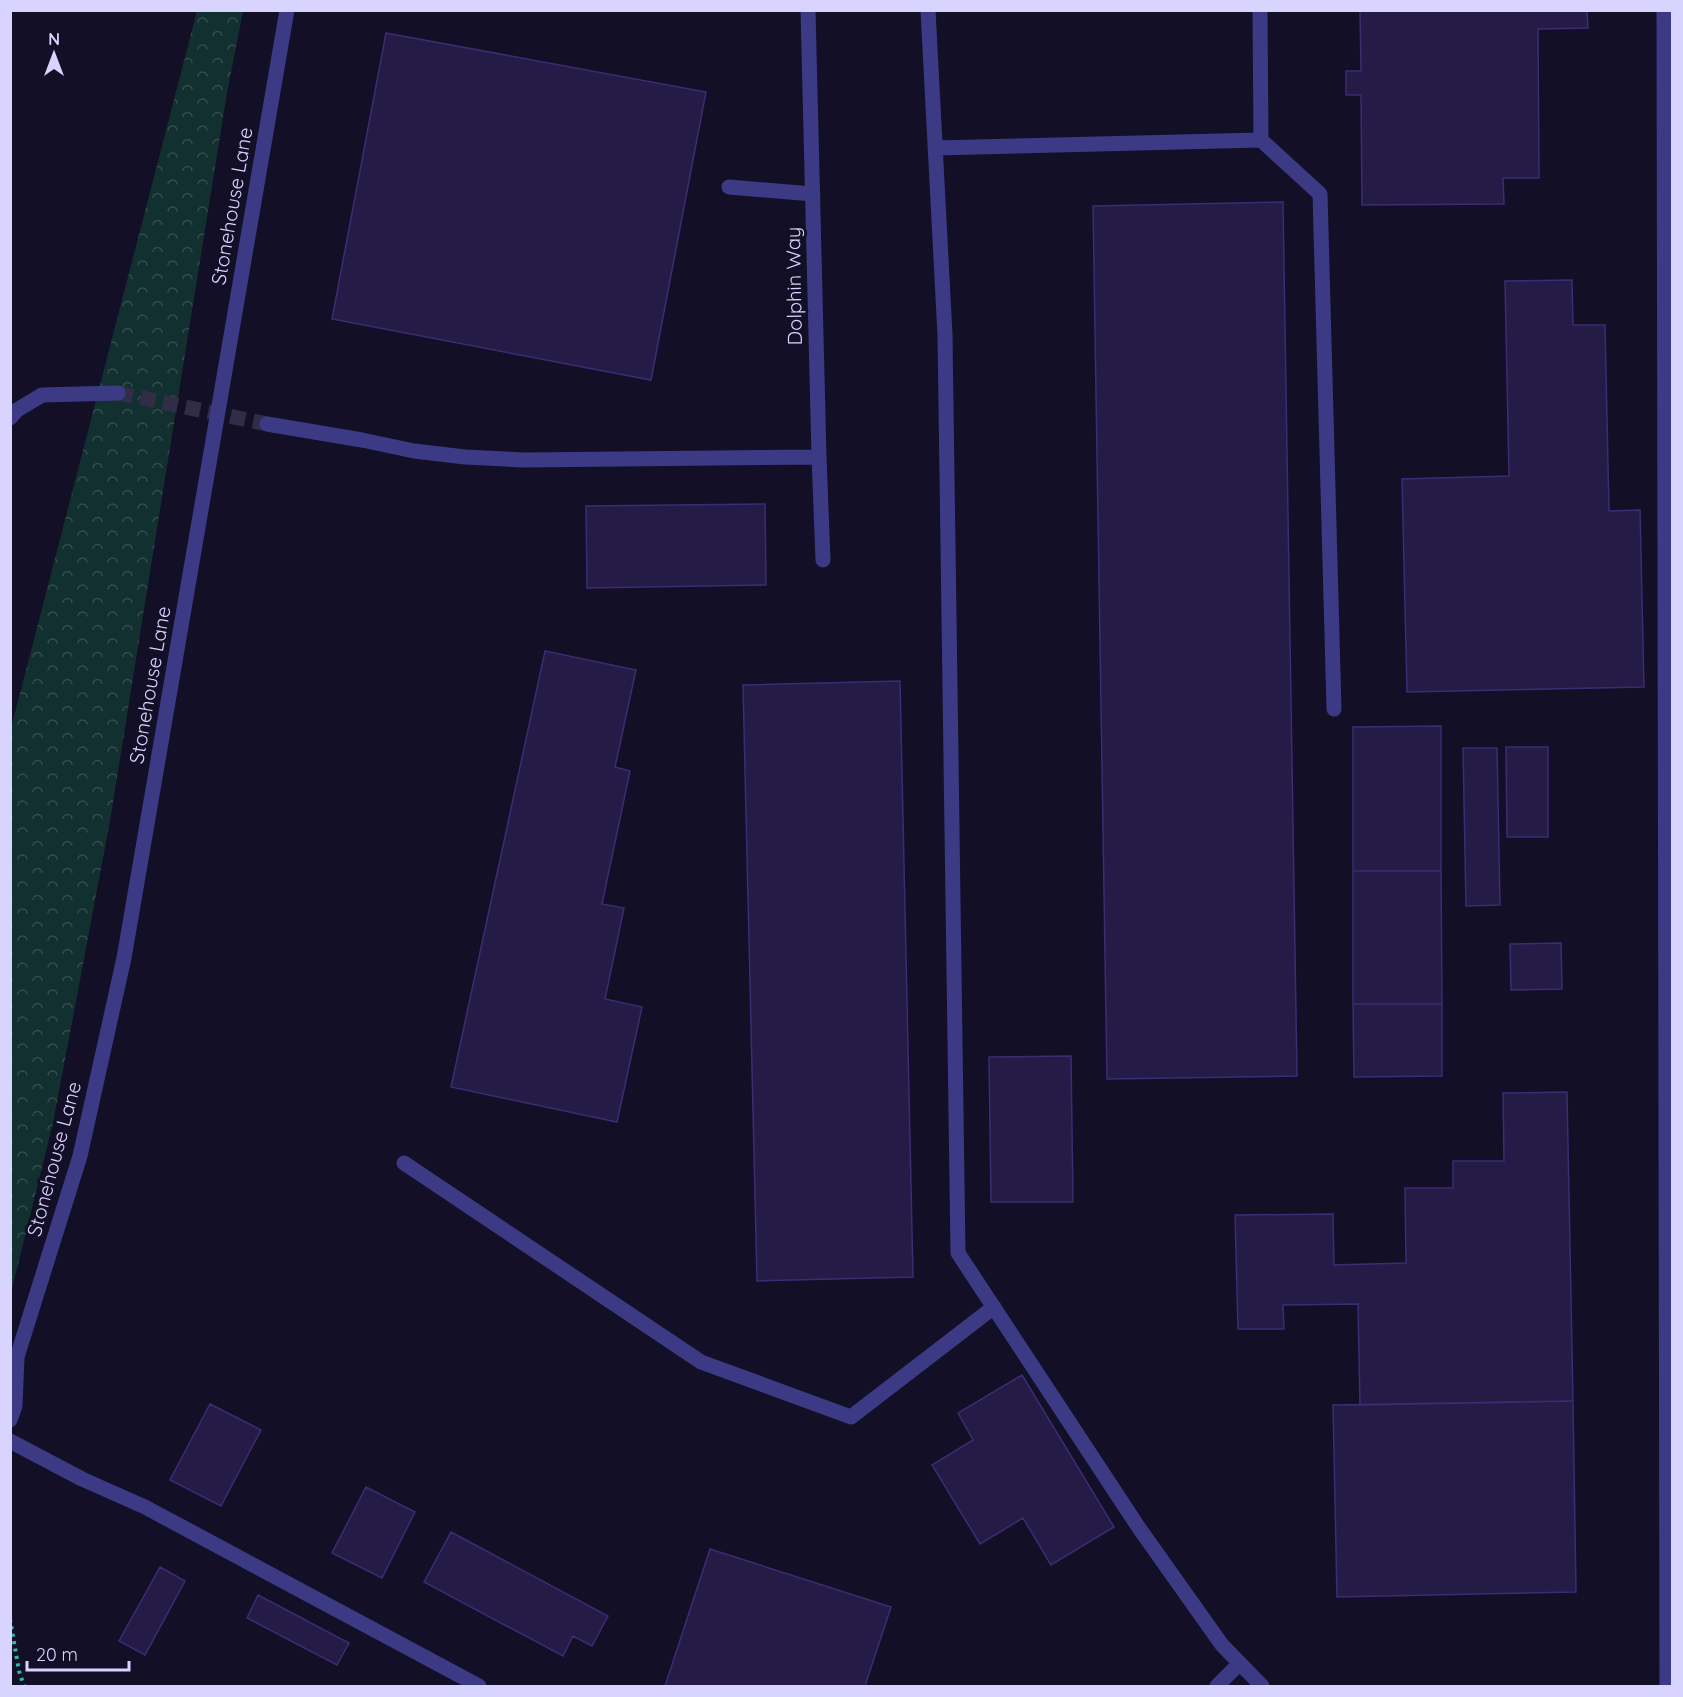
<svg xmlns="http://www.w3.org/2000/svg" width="1683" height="1697" viewBox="0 0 1683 1697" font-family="Quicksand,sans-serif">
  <defs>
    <pattern id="forest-crowns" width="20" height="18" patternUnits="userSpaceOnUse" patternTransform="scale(1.5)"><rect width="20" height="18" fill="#12302f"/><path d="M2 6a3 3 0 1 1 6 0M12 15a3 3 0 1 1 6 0" fill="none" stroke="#344d4e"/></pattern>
  </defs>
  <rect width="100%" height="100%" fill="#130f26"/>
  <!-- forest -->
  <path fill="url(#forest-crowns)" d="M197 11H243L227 93 110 821 53 1123 11 1293V728Z"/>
  <!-- building -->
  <path fill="#241b47" stroke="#3b2d73" stroke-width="1.5" d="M1360 10H1587L1588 28 1538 29 1539 178H1503L1504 204 1362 205 1361 95H1346V71H1361Z
    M386 33 706 92 651 380 332 319Z
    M1283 202 1297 1076 1107 1079 1093 206Z
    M1572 280 1573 325H1605L1609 511 1640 510 1644 687 1407 692 1402 479 1509 476 1505 281Z
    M765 504 766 585 587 588 586 506Z
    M545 651 636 670 615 767 630 771 602 904 624 908 605 999 642 1007 617 1122 451 1087Z
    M900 681 913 1277 757 1281 743 685Z
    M1441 726V871H1353V727Z
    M1506 747H1548V837H1507Z
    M1463 748H1497L1500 905 1466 906Z
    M1353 871H1441L1442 1004H1353Z
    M1561 943 1562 989 1511 990 1510 944Z
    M1353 1004H1442V1076L1354 1077Z
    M1071 1056 1073 1202H991L989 1057Z
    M1567 1092 1573 1401 1360 1405 1358 1304 1283 1305 1284 1329H1238L1235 1215 1333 1214 1334 1265 1406 1263 1405 1188H1453V1161H1504L1503 1093Z
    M1022 1375 1114 1527 1051 1565 1023 1518 980 1544 932 1465 973 1440 958 1413Z
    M1573 1401 1576 1592 1337 1597 1333 1405Z
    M210 1404 261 1430 221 1506 170 1480Z
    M366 1487 415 1512 382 1578 332 1553Z
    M451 1532 608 1616 592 1646 573 1636 563 1656 424 1582Z
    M710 1549 891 1607 865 1686H665Z
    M160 1567 185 1581 145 1655 119 1641Z
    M258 1595 349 1643 337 1665 247 1618Z"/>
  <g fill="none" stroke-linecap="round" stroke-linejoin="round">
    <!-- minor-tunnel -->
    <path stroke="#312d47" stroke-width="15" stroke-dasharray="15 8" stroke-linecap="butt" d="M118 393 267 424"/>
    <!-- path -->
    <path stroke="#2fb8b0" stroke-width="4" stroke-dasharray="3 4.5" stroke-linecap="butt" d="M10 1619 19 1671 24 1686"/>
    <!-- minor -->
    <path stroke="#3d3a85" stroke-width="15" d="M808 10 819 457 823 560
      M928 10 945 335 958 1253 1139 1528 1222 1645 1262 1686
      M1664 10 1667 1686
      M1261 140 1320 194 1334 709
      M935 148 1261 140 1260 10
      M729 187 813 194
      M10 418 17 410 42 395 118 393
      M267 424 362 440 414 451 465 457 524 460 819 457
      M404 1163 701 1362 851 1417 994 1307
      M10 1369 17 1357 80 1156 124 958 287 10
      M10 1420 15 1406 17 1357
      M10 1441 82 1479 145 1507 479 1686
      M1217 1686 1240 1663"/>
  </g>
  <g text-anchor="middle" stroke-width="6" stroke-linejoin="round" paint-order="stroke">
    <!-- street labels -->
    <g font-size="20" fill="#d9d4ff" stroke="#130f26">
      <text transform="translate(232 206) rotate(-80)" y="7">Stonehouse Lane</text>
      <text transform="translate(794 286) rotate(-91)" y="7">Dolphin Way</text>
      <text transform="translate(150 685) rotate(-80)" y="7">Stonehouse Lane</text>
      <text transform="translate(54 1159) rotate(-75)" y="7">Stonehouse Lane</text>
    </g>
  </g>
  <!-- border -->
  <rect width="1683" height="1697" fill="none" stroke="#d9d4ff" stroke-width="24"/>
  <!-- north arrow -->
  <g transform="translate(54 54)" stroke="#130f26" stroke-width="4.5" paint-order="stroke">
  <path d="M0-4.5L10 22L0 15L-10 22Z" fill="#d9d4ff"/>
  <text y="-9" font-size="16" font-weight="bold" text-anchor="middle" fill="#d9d4ff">N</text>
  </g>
  <!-- scale -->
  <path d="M27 1661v9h102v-9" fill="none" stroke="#d9d4ff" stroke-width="3"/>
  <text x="36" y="1661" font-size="18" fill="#d9d4ff" stroke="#130f26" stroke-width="4.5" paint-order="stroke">20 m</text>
</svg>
